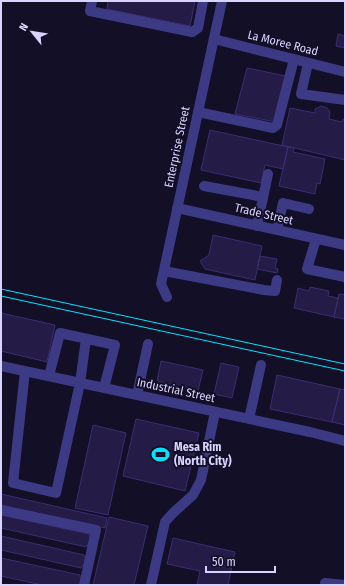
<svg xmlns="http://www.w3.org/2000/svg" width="346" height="586" viewBox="0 0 346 586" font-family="'Fira Sans Condensed',sans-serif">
  <rect width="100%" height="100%" fill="#130f26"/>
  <!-- building -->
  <path fill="#241b47" stroke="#3b2d73" d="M108 1H195L190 26 107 9Z
    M338 34 345 36V48L336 46Z
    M247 68 286 76 276 122 235 114Z
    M321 106 327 108 330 112 329 119 342 122 343 119H345V160L282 145 290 108 315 113V109Z
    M210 130 288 147 283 169 265 165 261 183 201 170Z
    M288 147 294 148 293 152 325 159 320 184 317 183 315 194 279 186Z
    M213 235 262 246 255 280 205 269 200 261 209 255Z
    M260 256 277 259 275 268 278 269 277 273 257 269Z
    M310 287 329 291 328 296 338 298 334 317 294 308 298 288 309 291Z
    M339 294 345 295V319L334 317Z
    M1 313 55 325 47 362 1 351Z
    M161 361 203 370 198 391 157 381Z
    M221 363 239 367 232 398 214 394Z
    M277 375 340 389 332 422 270 409Z
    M340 389 345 390V425L332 422Z
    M136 419 199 433 185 491 123 476Z
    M93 425 126 433 108 515 75 508Z
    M1 494 107 518 105 528 1 505Z
    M1 515 89 534V537H91L89 546 87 545 86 547 1 528Z
    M109 517 148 526 134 585H93Z
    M1 536 84 555V557H86L84 566H82L81 568 1 550Z
    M173 538 235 552 228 585H197L200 571 167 564Z
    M1 558 80 575V577L81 578 80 585H42L1 576Z"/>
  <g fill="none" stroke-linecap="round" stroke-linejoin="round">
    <!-- minor -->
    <path stroke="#3d3a85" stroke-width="10" d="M92 1 90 11 192 32 198 28 203 1
      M214 39 345 72
      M308 63 301 94 345 100
      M198 112 273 128 277 125 294 59
      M204 186 263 197
      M177 208 345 245
      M257 226 268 174
      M277 230 283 203 309 209
      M316 239 307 269 345 277
      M164 271 264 290 275 291 277 280
      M167 297 161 284 222 1
      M1 366 310 432 345 441
      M25 371 13 483 56 493 80 383 86 339
      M49 376 60 333 115 345 104 388
      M137 395 148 344
      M249 419 261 365
      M1 510 96 530 84 585
      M325 583 345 585
      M151 585 165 522 173 513 193 495 201 480 215 412"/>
    <!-- tram -->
    <path stroke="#00e5ff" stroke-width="1" d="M1 289 345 364
      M1 296 345 371"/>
  </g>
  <!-- icons -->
  <defs>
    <symbol id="stadium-bare" viewBox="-9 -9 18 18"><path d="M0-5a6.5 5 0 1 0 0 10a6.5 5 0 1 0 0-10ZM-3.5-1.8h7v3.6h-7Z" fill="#00e5ff" stroke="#130f26" stroke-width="2.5" paint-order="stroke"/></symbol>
  </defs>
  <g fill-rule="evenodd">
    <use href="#stadium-bare" x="148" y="442" width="25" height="25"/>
  </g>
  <g text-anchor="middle" stroke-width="4" stroke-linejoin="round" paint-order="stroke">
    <!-- street labels -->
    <g font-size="12" fill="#d9d4ff" stroke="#130f26">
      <text transform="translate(283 43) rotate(14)" y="4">La Moree Road</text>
      <text transform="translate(177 147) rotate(-78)" y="4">Enterprise Street</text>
      <text transform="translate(264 214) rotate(13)" y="4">Trade Street</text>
      <text transform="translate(176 390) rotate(12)" y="4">Industrial Street</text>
    </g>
    <!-- poi labels -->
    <g font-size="12" font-weight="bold" fill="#d9d4ff" stroke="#130f26" text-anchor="start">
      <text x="174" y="451">Mesa Rim<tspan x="174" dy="14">(North City)</tspan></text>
    </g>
  </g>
  <!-- border -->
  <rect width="346" height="586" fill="none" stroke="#d9d4ff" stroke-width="4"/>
  <!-- north arrow -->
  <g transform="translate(32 32) rotate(300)" stroke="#130f26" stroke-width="3" paint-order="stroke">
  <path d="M0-3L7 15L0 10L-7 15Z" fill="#d9d4ff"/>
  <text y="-6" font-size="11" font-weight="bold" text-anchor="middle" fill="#d9d4ff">N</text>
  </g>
  <!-- scale -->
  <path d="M206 566v6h69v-6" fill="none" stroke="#d9d4ff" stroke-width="2"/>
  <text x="212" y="566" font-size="12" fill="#d9d4ff" stroke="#130f26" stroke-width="3" paint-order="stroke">50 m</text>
</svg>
